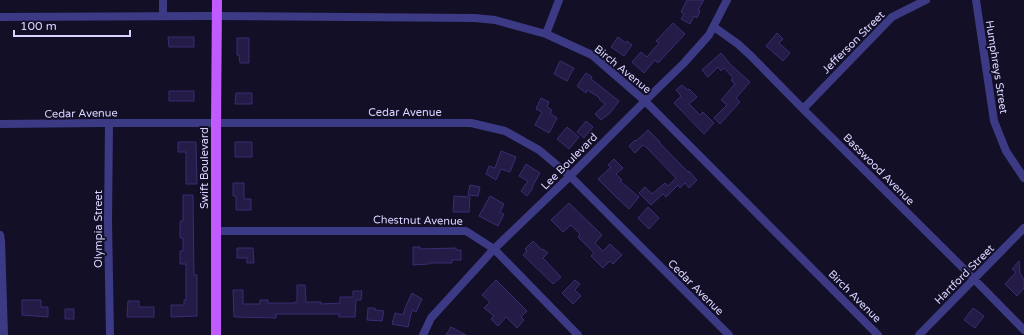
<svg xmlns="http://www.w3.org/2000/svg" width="1024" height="335" viewBox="0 0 1024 335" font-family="'Varela Round',sans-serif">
  <rect width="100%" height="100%" fill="#130f26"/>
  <!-- building -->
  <path fill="#241b47" stroke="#3b2d73" d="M687 0H704L698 10 700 11 697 18 694 16 690 24 681 19 684 14 681 12Z
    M673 23 685 34 658 63 655 60 644 73 632 62 641 52 647 57 659 43 656 41Z
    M777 33 783 39 779 43 790 53 783 61 766 46Z
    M168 37H194V47H169Z
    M618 37 626 43 627 41 632 45 624 56 611 47Z
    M237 38H249V63H240L239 55H237Z
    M721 53 731 65 750 82 736 98 740 102 720 124 714 118 727 105 721 100 735 84 731 80 733 78 724 68 721 71 718 67 708 77 702 70Z
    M560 61 574 68 567 81 554 74Z
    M586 73 592 77 591 79 619 101 610 113 601 120 595 114 605 104 599 99 600 98 587 90 586 93 577 86Z
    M682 85 688 90 689 89 697 97 689 104 700 115 703 112 714 123 704 134 674 103 681 96 676 90Z
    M169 91H194V101H169Z
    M236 93H252V104H235Z
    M541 98 549 102 547 107 552 110 550 113 557 118 549 133 535 125 542 112 536 109Z
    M586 121 593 127 584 138 577 132Z
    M567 127 579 137 569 149 557 139Z
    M648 130 660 142H659L677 161 688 172 689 171 697 180 689 188 685 183 680 188 678 185 666 197 663 194 651 205 639 193 645 187 652 194 665 183 668 186 676 178 645 146 643 145 635 153 629 146 635 140 636 141Z
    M178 142H196L197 184H186V152H178Z
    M235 142H252V157H235Z
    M501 151 516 157 510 172 501 169 496 180 486 174 489 166 495 168Z
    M614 159 623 168 616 174 622 180 620 181 639 197 629 209 616 197 598 179 611 167 608 165Z
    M526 164 540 173 532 187 533 188 527 196 521 191 528 181 519 176Z
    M233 183H244V199H251V210H236V196H233Z
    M470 185 480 187 478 196 468 195Z
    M183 195H193L194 275H197V316L171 317V305H184V300H186V264H180V251H183V238H180V221H183Z
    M454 196 470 197 469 212H453Z
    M490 196 504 204 500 212 504 214 498 226 479 216Z
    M569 203 602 235 595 243 603 251 610 244 622 255 613 264 610 261 603 268 591 256 594 253 578 237 580 234 571 225 563 232 551 220Z
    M648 207 659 218 649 229 638 218Z
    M533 241 542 250 543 249 548 253 543 258 561 277 553 284 523 255 527 251 525 249Z
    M413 247H420V249L456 248V250H461V260H452V263H429V264L413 265Z
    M237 248H253L254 263H247V258H237Z
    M1019 261 1020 273 1024 280V288L1017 296 1005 284 1016 272 1012 269Z
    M496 280 527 311 521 317 524 320 517 328 506 317 498 326 491 319 494 316 484 308 490 302 482 295Z
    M575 280 580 284 575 290 581 296 573 304 562 293Z
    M297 285H305L306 302H321V304L340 303V297H353V291H362L361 300H356L355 317H339V314H276V318L234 317 233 290H243V304H260V300H268V303H295V302H297Z
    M412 293 422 299 416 312 412 310 408 327 392 324 395 313 403 315 405 308Z
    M22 300H41V307H48V317L22 315Z
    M128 301H139V307H154V317H127Z
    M368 308H375V310L384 311 382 321 367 320Z
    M973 308 984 316 975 328 964 320Z
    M65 309H74V319H65Z
    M451 327 466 335H446Z"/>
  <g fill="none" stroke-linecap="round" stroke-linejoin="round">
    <!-- minor -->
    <path stroke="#3d3a85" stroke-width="8" d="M976 0 994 121 1006 151 1024 178
      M163 16V0
      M0 17 207 16 475 18 495 20 546 34 592 55 645 101 878 335
      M714 27 738 44 751 56 807 113 969 274 1024 330
      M546 34 559 0
      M803 109 892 17 926 0
      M109 123 108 221 110 335
      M0 124 101 123H471L505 131 539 150 570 176 729 335
      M216 231H466L494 249 578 335
      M0 235 1 241 4 335
      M423 335 431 318 494 249 570 176 651 95 684 63 709 35 727 0
      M919 335 1024 228"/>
    <!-- major -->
    <path stroke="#c25bff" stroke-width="10" d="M216 335V123L217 0"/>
  </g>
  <g text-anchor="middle" stroke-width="4" stroke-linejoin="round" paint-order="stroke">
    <!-- street labels -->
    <g font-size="11" fill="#d9d4ff" stroke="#130f26">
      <text transform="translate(853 42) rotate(-45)" y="4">Jefferson Street</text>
      <text transform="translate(997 67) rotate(81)" y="4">Humphreys Street</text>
      <text transform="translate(623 69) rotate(39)" y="4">Birch Avenue</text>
      <text x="405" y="116">Cedar Avenue</text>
      <text transform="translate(81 113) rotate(-1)" y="4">Cedar Avenue</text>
      <text transform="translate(569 161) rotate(-45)" y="4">Lee Boulevard</text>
      <text transform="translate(204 168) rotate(-90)" y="4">Swift Boulevard</text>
      <text transform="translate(879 169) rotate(45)" y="4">Basswood Avenue</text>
      <text transform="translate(418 220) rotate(1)" y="4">Chestnut Avenue</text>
      <text transform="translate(98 229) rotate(-90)" y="4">Olympia Street</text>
      <text transform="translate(964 274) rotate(-45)" y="4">Hartford Street</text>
      <text transform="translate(696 287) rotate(45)" y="4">Cedar Avenue</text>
      <text transform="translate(855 296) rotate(45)" y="4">Birch Avenue</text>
    </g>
  </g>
  <!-- scale -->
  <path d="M14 30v6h116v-6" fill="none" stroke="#d9d4ff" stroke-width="2"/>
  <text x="20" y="30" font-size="12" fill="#d9d4ff" stroke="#130f26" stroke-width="3" paint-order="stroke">100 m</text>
</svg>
